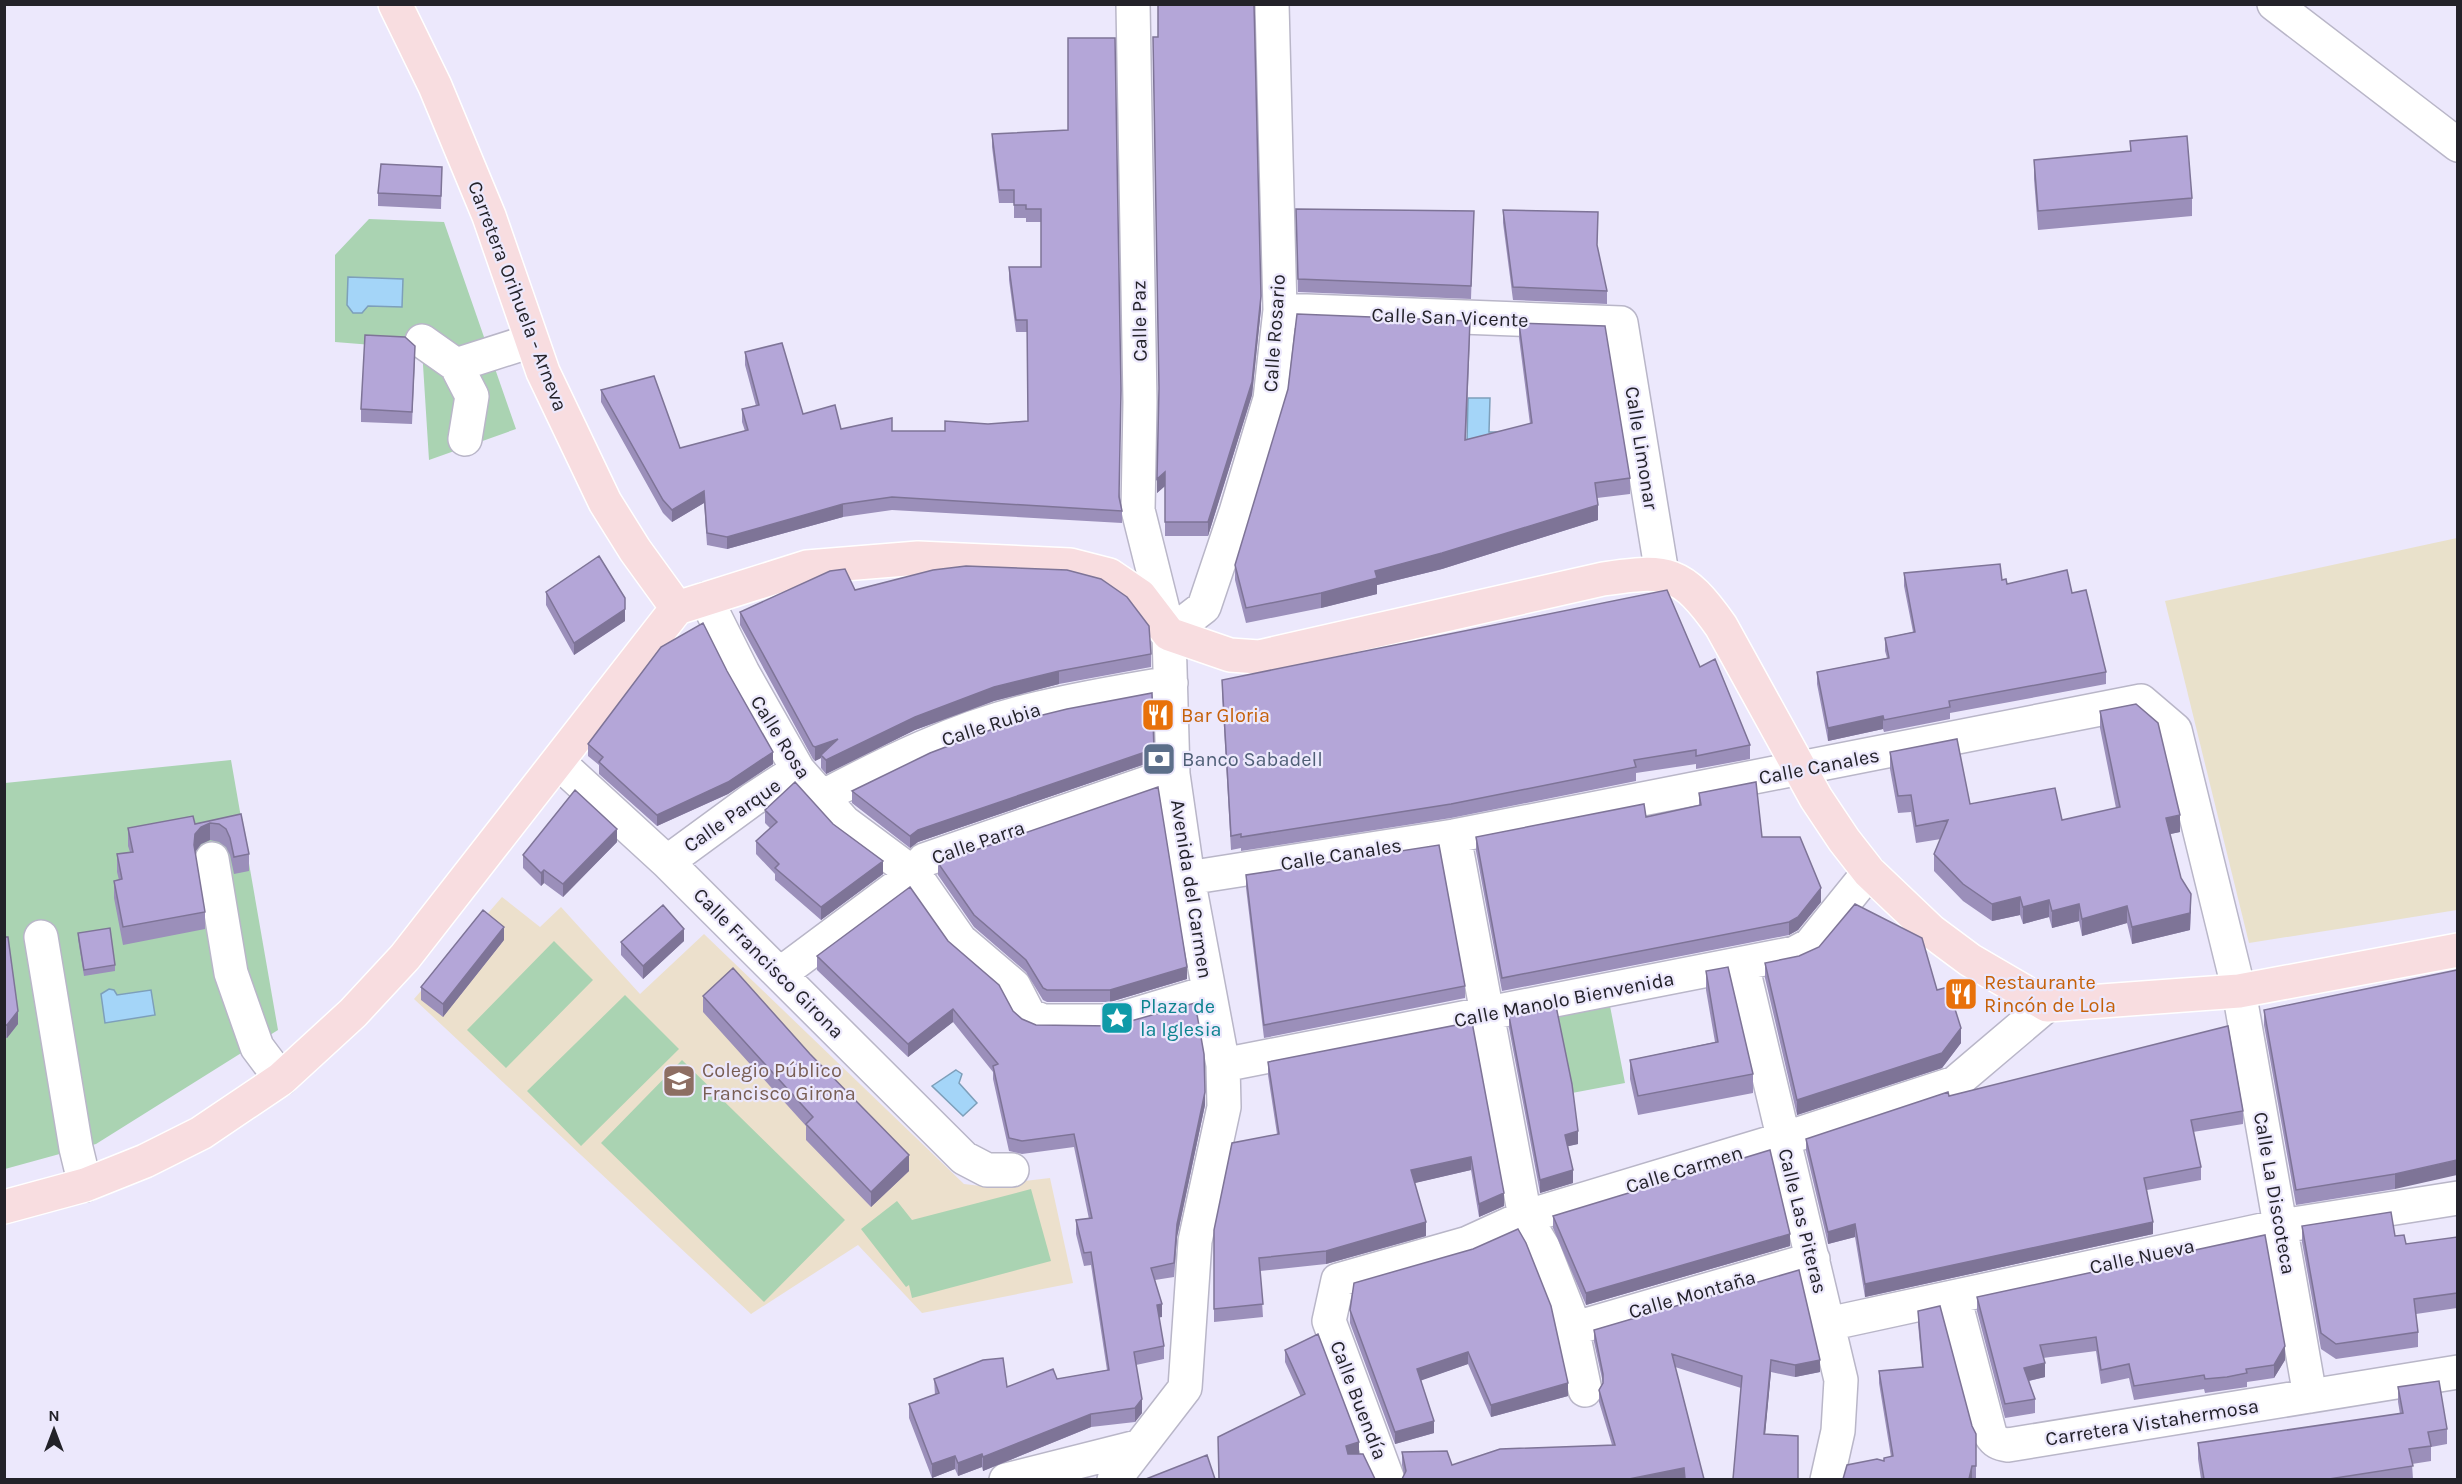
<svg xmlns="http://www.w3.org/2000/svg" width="2462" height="1484" viewBox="0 0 2462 1484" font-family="Karla,sans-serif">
  <rect width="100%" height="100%" fill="#ece8fc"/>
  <!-- industrial -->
  <path fill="#e9e1cb" d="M2457 538V910L2249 943 2165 601Z"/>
  <!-- education -->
  <path fill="#ece0cc" d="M502 897 540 927 561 907 640 994 704 934 964 1184 981 1186 1050 1178 1073 1283 922 1313 858 1245 751 1314 414 999Z"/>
  <!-- green -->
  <path fill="#aad3b2" d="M369 219 444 222 516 429 429 460 422 349 335 342V255Z
    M231 760 278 1030 96 1144 5 1169V783Z
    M554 941 593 980 506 1068 467 1030Z
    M625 995 679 1049 581 1146 527 1091Z
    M1610 1006 1625 1083 1572 1093 1557 1015Z
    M682 1060 845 1220 764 1302 601 1143Z
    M1031 1189 1051 1261 912 1298 909 1285 906 1287 861 1229 897 1201 912 1220Z"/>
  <!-- water -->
  <path fill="#a4d5f8" stroke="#7d9fba" stroke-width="1.5" d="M348 277 403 279 402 307 368 306 362 313H353L347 305Z
    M1468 398H1490L1489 432H1499L1467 442Z
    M109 989 114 990 117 995 151 990 155 1015 105 1023 101 994Z
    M956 1070 962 1074 959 1083 977 1103 963 1116 932 1086Z"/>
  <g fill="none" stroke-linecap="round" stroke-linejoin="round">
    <defs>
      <path id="minor" d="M2274 4 2458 145
        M1280 310 1621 323 1662 574
        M422 341 456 365
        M465 439 472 396 456 365 531 341
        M706 599 743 673 798 770 844 822 914 874 960 940 1014 986 1029 1015 1043 1021H1113L1209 992
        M1169 634 1204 607 1236 512 1270 399 1280 310 1272 4
        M558 762 667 862 964 1158 987 1170H1012
        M822 797C888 762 955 729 1027 711 1075 699 1122 691 1171 683
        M1454 836 1525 1217 1543 1247 1569 1313 1585 1390
        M212 859 231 973 257 1047 281 1079
        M667 862 753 799 798 770
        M1188 878 1454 836 2141 701 2175 730 2239 991 2310 1396
        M41 937 76 1148 85 1185
        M1742 964 1841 1380 1838 1431 1827 1480
        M780 974 914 874 924 860 1173 774
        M1223 1065 1795 953 1810 945 1869 872
        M1954 1297 1990 1434C1995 1442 1999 1444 2008 1445L2458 1372
        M1828 1324 2281 1226 2458 1198
        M1572 1329 1813 1259
        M1006 1480 1137 1447
        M1114 1480 1185 1388 1195 1241 1224 1107 1223 1065 1188 878 1173 774 1169 634 1138 510 1140 402 1133 4
        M1388 1480 1329 1321 1338 1280 1468 1243 1525 1217 1783 1139 1955 1083 2047 1005"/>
      <path id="major" d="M395 4 435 86 489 216 543 372 605 502 635 550 677 608
        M4 1207 85 1185 145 1161 201 1133 281 1079 353 1013 405 957 677 608 807 567 918 558 1070 565 1109 575 1140 596 1169 634 1230 655 1259 657 1603 579C1668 569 1682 571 1721 626L1816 798 1844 840 1869 872 1931 931 1970 960 2047 1005 2239 991 2458 950"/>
    </defs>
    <!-- minor casing -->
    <use href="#minor" stroke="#b9b6c8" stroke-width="36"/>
    <!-- major casing -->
    <use href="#major" stroke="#fff" stroke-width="36"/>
    <!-- minor -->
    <use href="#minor" stroke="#fff" stroke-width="33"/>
    <!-- major -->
    <use href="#major" stroke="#f8dde0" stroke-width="33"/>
  </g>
  <!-- wall -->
  <path fill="#9b8fba" d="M1068 130 1122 511V523L892 510 843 517 727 549 707 545 704 503 672 522 663 513 601 402V390L680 448 745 431 742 422V409L756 406 745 365V352L803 414 841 429 892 431H945L988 424 1028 421 1027 332H1016L1009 280V267H1041V222H1026V218H1014V203H999L992 147V134Z
    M2130 141 2192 198V216L2038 230 2034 179V160L2130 151Z
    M442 167 441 209 378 206V193Z
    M1296 209 1474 211 1471 299 1298 292Z
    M1503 210 1598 225 1597 247 1607 291V304L1513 300 1503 223Z
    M1261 309 1252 395 1208 536H1165V486L1157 493 1159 395Z
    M1519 323 1630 478V494L1597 498 1598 520 1442 569 1377 585V594L1321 608 1246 623 1235 580V565L1470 336 1466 440 1530 424 1519 338Z
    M415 359 412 424 361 422V409Z
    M1904 573 2002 580 2007 584 2072 593 2106 672V684L1950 713V719L1884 732 1883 729 1828 741 1817 684V672L1887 658 1885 651V638L1913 632 1904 586Z
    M855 590 1151 654V667L1059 684 994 701 915 730 826 774 821 768V758L815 761 813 759 740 625V612Z
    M546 592 625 621 574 655 546 605Z
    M1700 667 1750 745V759L1696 769V764L1636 773V781L1451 818 1241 851V848L1231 850 1222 693V680Z
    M2100 711 2180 832 2170 834 2181 878 2191 911 2190 930 2132 944 2127 923 2082 936 2079 921 2052 928 2049 917 2023 924 2020 915 1992 921 1963 901 1934 871V854L1941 839 1916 843 1911 812 1898 813 1890 769V752L1970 804 2062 820 2116 808 2100 728Z
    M588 744 773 764 728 794 657 826 599 774V765L588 756Z
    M1154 761 918 842 910 848 852 803V791Z
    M1699 793 1762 837 1821 902 1798 930 1789 935 1502 991 1476 851V837L1646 817 1699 806Z
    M765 810 833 824 883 874 821 920 775 880V874L756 854V841L770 828 765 823Z
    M241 814 249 854V871L234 874 230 855 226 847 219 842 210 840 201 844 195 852 205 912V929L123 945 114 898V881L119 880 117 872V854L130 852 128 846V828L195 824Z
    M617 842 563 897 544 883 541 886 523 868V855Z
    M938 863 1187 979 1110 1002H1047L1043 1000 1026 972 974 927 938 875Z
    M1246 875 1465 986V998L1264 1038 1246 888Z
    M78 933 115 965V971L84 976 78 939Z
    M4 937 18 1024 7 1038H4Z
    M504 940 443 1017 421 1000V987Z
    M684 941 643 979 621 955V942Z
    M948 941 1013 1011 1022 1019 1205 1105 1177 1237 1174 1277 1155 1280 1162 1317H1159L1164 1346V1359L1136 1365 1142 1413 1135 1422 1091 1427 983 1471 982 1467 958 1476 955 1469 932 1478 909 1418V1404L935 1395 934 1379 1007 1387 1057 1379 1107 1370 1091 1265 1084 1266 1076 1234V1220L1089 1219 1074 1147 1022 1154 1009 1151 993 1079V1072L953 1022 908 1057 817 970V956Z
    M1765 963 1937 990 1961 1043 1942 1068 1797 1115 1765 978Z
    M2457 970 2395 1189 2296 1205 2264 1025V1010Z
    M1706 971 1753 1074V1093L1638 1115 1630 1079V1060L1715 1042 1706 990Z
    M703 996 909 1171 871 1207 806 1140V1126L703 1012Z
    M1509 1016 1578 1144 1568 1146 1573 1183 1540 1193 1509 1028Z
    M1472 1022 1504 1206 1479 1217 1471 1170 1414 1183 1426 1236 1326 1264 1260 1271 1263 1317 1214 1322V1230L1277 1134 1268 1075V1062Z
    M1949 1096 2243 1111V1124L2193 1132 2201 1167V1180L2147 1190 2153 1234 1865 1297 1855 1237 1828 1244 1806 1151V1139Z
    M1553 1216 1790 1246 1586 1305 1553 1228Z
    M2302 1226 2395 1236 2406 1244 2457 1240V1308L2416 1314 2418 1332V1347L2336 1359 2321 1349 2302 1242Z
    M1799 1270 1820 1372 1795 1377 1771 1372 1765 1434 1733 1479 1741 1388 1675 1367 1704 1479 1404 1475 1402 1465V1452L1452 1465 1612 1445 1599 1402V1390L1603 1383 1594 1342V1330Z
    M1354 1283 1568 1396 1491 1417 1468 1364 1421 1380 1434 1433 1395 1444 1350 1323V1310Z
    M1977 1297 2285 1360 2274 1378 2247 1382V1387L2205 1393 2204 1389 2134 1400 2129 1378 2101 1384 2096 1351 2043 1358 2045 1377 2029 1381 2035 1399V1413L2005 1418 1977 1311Z
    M1918 1311 1976 1434V1479L1884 1461 1891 1457 1879 1383V1371L1922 1367 1918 1324Z
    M1285 1350 1359 1454 1301 1397 1285 1362Z
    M2398 1387 2447 1429V1444L2431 1447V1461L2412 1464 2413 1479H2201L2198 1459V1443L2400 1414 2398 1402Z"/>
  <!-- shaded-wall -->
  <path fill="#7e7497" d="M1261 296V309L1252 395 1208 536V522Z
    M1165 472V486L1157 493V479Z
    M704 491V503L672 522V510Z
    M843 504V517L727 549V537Z
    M1598 505V520L1442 569 1377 585V594L1321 608V593L1375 571Z
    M625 609V621L574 655V643Z
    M1059 671V684L994 701 915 730 826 774V760L915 717 994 687Z
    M1883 716V729L1828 741V728Z
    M838 739 821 755V758L815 761V747Z
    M1154 749V761L918 842 910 848V836L918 830Z
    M773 752V764L728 794 657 826V815Z
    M2180 815V832L2166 835V818Z
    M210 823V840L201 844 195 852 194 845 195 834 201 827Z
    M617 829V842L563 897V884Z
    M883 861V874L821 920V907Z
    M544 870V883L541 886V873Z
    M1821 888V902L1798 930 1789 935V922Z
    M2191 894 2190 930 2132 944V927Z
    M2020 897V915L1992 921V904Z
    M2049 900V917L2023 924V907Z
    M2079 904V921L2052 928V911Z
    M2127 906V923L2082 936V919Z
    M504 927V940L443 1017V1004Z
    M684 929V941L643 979V966Z
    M1187 967V979L1110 1002V990Z
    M953 1009V1022L908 1057V1044Z
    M18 1011V1024L7 1038V1025Z
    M1961 1028V1043L1942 1068 1797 1115V1100Z
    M1205 1092V1105L1177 1237 1174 1277 1177 1224Z
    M1578 1131V1144L1565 1147V1135Z
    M909 1155V1171L871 1207V1192Z
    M1471 1157V1170L1411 1184V1170Z
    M2457 1160V1175L2395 1189V1174Z
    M1573 1170V1183L1540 1193V1180Z
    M1504 1193V1206L1479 1217V1204Z
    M1426 1222V1236L1326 1264V1251Z
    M2153 1222V1234L1865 1297V1284Z
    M1855 1224V1237L1828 1244V1232Z
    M1790 1234V1246L1586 1305V1293Z
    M1162 1304V1317L1157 1318V1305Z
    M2285 1346V1360L2274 1378V1365Z
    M1468 1352V1364L1417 1382V1369Z
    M1771 1360V1372L1764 1446V1434Z
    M1820 1360V1372L1795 1377V1365Z
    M2045 1363V1377L2024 1382V1368Z
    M1568 1383V1396L1491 1417V1405Z
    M1142 1399V1413L1135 1422V1408Z
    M1091 1414V1427L983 1471V1457Z
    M1434 1421V1433L1395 1444V1432Z
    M1359 1442V1454L1346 1458V1446Z
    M982 1454V1467L958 1476V1463Z
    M955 1456V1469L932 1478V1464Z
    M1972 1466V1479H1969Z
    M1684 1468V1479H1629Z"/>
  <!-- building -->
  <path fill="#b4a6d8" stroke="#7e7497" stroke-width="1.5" d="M1158 4H1254L1261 296 1252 382 1208 522H1165V472L1157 479 1159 388 1153 37H1158Z
    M1068 38H1115L1121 390 1119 497 1122 511 892 497 843 504 727 537 707 533 704 491 672 510 663 500 601 390 654 376 680 448 748 430 742 409 759 405 745 352 782 343 803 414 835 405 841 429 892 418V431H945V421L988 424 1028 421 1027 320H1016L1009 267H1041V209H1026V205H1014V190H999L992 134 1068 130Z
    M2187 136 2192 198 2038 211 2034 160 2131 151 2130 141Z
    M381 164 442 167 441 196 378 193Z
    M1296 209 1474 211 1471 286 1298 279Z
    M1503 210 1598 212 1597 245 1607 291 1513 287Z
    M1297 314 1470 321 1465 440 1532 423 1519 323 1605 326 1630 478 1595 483 1598 505 1442 553 1375 571 1377 578 1321 593 1246 608 1235 565 1288 389Z
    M365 335 405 337 415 346 412 412 361 409Z
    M599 556 625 598V609L574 643 546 592Z
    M2000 564 2002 580 2006 579 2007 584 2067 570 2072 593 2086 590 2106 672 1949 701 1950 707 1884 720 1883 716 1828 728 1817 672 1889 658 1885 638 1915 632 1904 573Z
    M966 566 1067 570 1101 579 1127 597 1149 626 1151 654 1059 671 994 687 915 717 826 760 821 755 838 739 815 747 813 746 740 612 830 571 845 569 855 590 933 570Z
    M1667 590 1700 667 1715 659 1750 745 1696 756V750L1634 760 1636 767 1451 804 1241 837V834L1231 836 1222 680Z
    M703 623 727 671 773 752 728 782 657 815 599 762 603 757 588 744 661 647Z
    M1152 693 1154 749 918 830 910 836 852 791 930 753 1006 724 1067 709Z
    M2136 704 2158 723 2180 815 2166 818 2181 878 2191 894 2190 913 2132 927 2127 906 2082 919 2079 904 2052 911 2049 900 2023 907 2020 897 1992 904 1963 884 1934 854 1948 820 1916 826 1911 795 1898 796 1890 752 1957 739 1970 804 2055 788 2062 820 2120 807 2100 711Z
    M795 782 833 824 883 861 821 907 775 868 779 864 756 841 777 822 765 810Z
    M1756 782 1762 837H1800L1821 888 1798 917 1789 922 1502 978 1476 837 1644 804 1646 817 1701 805 1699 793Z
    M1158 787 1187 967 1110 990H1047L1043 988 1026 960 974 915 938 863Z
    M575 790 617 829 563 884 544 870 541 873 523 855Z
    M241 814 249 854 234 857 230 838 226 829 219 824 210 823 201 827 195 834 194 845 205 912 123 927 114 881 122 879 117 854 133 852 128 828 193 816 195 824Z
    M1439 845 1465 986 1264 1025 1246 875Z
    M910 887 948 941 999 985 1013 1011 1022 1019 1036 1025 1113 1026 1195 1003 1204 1054 1205 1092 1177 1224 1174 1263 1151 1268 1162 1304 1157 1305 1164 1346 1134 1352 1142 1399 1135 1408 1091 1414 983 1457 982 1454 958 1463 955 1456 932 1464 909 1404 939 1393 934 1379 983 1360 1003 1358 1007 1387 1053 1369 1057 1379 1109 1370 1091 1252 1084 1253 1076 1220 1092 1218 1074 1134 1022 1141 1009 1138 993 1066 998 1064 953 1009 908 1044 817 956Z
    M1855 904 1922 938 1937 990 1948 987 1961 1028 1942 1053 1797 1100 1765 963 1799 956 1819 947Z
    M663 905 684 929 643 966 621 942Z
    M483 910 504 927 443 1004 421 987Z
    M110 928 115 965 84 970 78 933Z
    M4 937H8L18 1011 7 1025H4Z
    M1728 967 1753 1074 1638 1096 1630 1060 1718 1042 1706 971Z
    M733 968 810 1054 909 1155 871 1192 806 1124 813 1117 703 996Z
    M2457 970V1160L2395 1174 2296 1190 2264 1010Z
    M1556 1006 1572 1084 1578 1131 1565 1135 1573 1170 1540 1180 1509 1016Z
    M1472 1022 1504 1193 1479 1204 1471 1157 1411 1170 1426 1222 1326 1251 1259 1258 1263 1304 1214 1309V1230L1232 1143 1279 1134 1268 1062Z
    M2228 1026 2243 1111 2191 1120 2201 1167 2144 1178 2153 1222 1865 1284 1855 1224 1828 1232 1806 1139 1948 1092 1949 1096Z
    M1770 1150 1790 1234 1586 1293 1553 1216Z
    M2391 1212 2395 1236 2404 1235 2406 1244 2457 1237V1293L2414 1299 2418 1332 2336 1344 2321 1333 2302 1226Z
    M1518 1229 1526 1243 1551 1306 1568 1383 1491 1405 1468 1352 1417 1369 1434 1421 1395 1432 1350 1310 1354 1283 1473 1249Z
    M2265 1235 2285 1346 2274 1365 2246 1369 2247 1373 2227 1377 2205 1379 2204 1375 2134 1386 2129 1364 2101 1370 2096 1337 2040 1345 2045 1363 2024 1368 2035 1399 2005 1404 1977 1297Z
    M1799 1270 1820 1360 1795 1365 1771 1360 1764 1434 1798 1436V1479H1733L1742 1376 1672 1354 1704 1479H1685L1684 1468 1629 1479H1402L1406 1471 1402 1452 1447 1451 1452 1465 1500 1449 1615 1445 1599 1390 1603 1383V1374L1594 1330Z
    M1940 1306 1972 1426 1976 1434V1466H1972L1969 1479H1843L1847 1465 1877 1459 1884 1461V1458L1893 1456 1879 1371 1923 1367 1918 1311Z
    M1318 1334 1359 1442 1346 1446 1348 1454H1363L1375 1479H1219L1218 1437 1305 1394 1285 1350Z
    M2439 1381 2447 1429 2428 1432 2431 1446 2409 1449 2413 1466 2329 1479H2204L2198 1443 2403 1413 2398 1387Z
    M1207 1455 1215 1479H1146Z"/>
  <!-- icons -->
  <defs>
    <symbol id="restaurant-square" viewBox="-11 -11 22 22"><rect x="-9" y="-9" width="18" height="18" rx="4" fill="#e8710a" stroke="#ece8fc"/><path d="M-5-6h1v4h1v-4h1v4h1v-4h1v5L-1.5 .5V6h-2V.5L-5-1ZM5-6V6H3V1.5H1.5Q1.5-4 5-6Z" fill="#fff"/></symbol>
    <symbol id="bank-square" viewBox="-11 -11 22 22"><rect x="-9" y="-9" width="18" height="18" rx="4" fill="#5c6f8a" stroke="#ece8fc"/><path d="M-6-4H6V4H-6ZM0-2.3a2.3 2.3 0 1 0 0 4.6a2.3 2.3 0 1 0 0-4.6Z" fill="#fff"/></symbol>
    <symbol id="sight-square" viewBox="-11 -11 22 22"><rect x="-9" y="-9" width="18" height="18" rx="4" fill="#0f9aa8" stroke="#ece8fc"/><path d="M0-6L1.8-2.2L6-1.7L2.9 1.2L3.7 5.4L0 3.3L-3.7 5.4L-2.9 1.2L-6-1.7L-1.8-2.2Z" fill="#fff"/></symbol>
    <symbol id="school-square" viewBox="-11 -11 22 22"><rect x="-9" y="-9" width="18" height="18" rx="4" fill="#8d6e63" stroke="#ece8fc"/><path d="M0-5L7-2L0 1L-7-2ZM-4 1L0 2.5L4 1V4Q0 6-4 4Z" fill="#fff"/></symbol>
  </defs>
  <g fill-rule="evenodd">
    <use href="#restaurant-square" x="1139" y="696" width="38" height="38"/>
    <use href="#bank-square" x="1140" y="740" width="38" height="38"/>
    <use href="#restaurant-square" x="1942" y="975" width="38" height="38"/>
    <use href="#sight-square" x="1098" y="999" width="38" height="38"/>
    <use href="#school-square" x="660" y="1062" width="38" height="38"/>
  </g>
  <g text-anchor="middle" stroke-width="4.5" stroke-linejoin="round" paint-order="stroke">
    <!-- street labels -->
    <g font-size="20" fill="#232229" stroke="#ece8fc">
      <text transform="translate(518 296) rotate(69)" y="7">Carretera Orihuela - Arneva</text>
      <text transform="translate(1450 317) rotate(2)" y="7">Calle San Vicente</text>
      <text transform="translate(1139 321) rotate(-91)" y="7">Calle Paz</text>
      <text transform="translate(1274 333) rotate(-86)" y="7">Calle Rosario</text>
      <text transform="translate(1642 448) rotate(81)" y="7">Calle Limonar</text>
      <text transform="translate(991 724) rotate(-18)" y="7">Calle Rubia</text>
      <text transform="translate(781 737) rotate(58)" y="7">Calle Rosa</text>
      <text transform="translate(1819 766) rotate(-11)" y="7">Calle Canales</text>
      <text transform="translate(732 815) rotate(-35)" y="7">Calle Parque</text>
      <text transform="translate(978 842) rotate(-19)" y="7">Calle Parra</text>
      <text transform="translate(1341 854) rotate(-9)" y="7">Calle Canales</text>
      <text transform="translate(1192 889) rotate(81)" y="7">Avenida del Carmen</text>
      <text transform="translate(769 963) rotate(45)" y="7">Calle Francisco Girona</text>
      <text transform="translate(1564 999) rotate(-11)" y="7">Calle Manolo Bienvenida</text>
      <text transform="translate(1684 1169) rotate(-17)" y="7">Calle Carmen</text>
      <text transform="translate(2275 1193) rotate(80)" y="7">Calle La Discoteca</text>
      <text transform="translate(1803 1221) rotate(76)" y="7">Calle Las Piteras</text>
      <text transform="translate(2142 1256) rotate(-12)" y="7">Calle Nueva</text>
      <text transform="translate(1692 1294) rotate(-16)" y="7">Calle Montaña</text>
      <text transform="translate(1359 1400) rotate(69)" y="7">Calle Buendía</text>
      <text transform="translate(2152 1422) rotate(-9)" y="7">Carretera Vistahermosa</text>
    </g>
    <!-- food labels -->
    <g font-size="20" fill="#c56008" stroke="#ece8fc" text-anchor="start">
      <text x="1181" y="722">Bar Gloria</text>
      <text x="1984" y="989">Restaurante<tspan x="1984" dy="23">Rincón de Lola</tspan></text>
    </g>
    <!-- service labels -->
    <g font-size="20" fill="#4e5e75" stroke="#ece8fc" text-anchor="start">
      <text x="1182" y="766">Banco Sabadell</text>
    </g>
    <!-- culture labels -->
    <g font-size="20" fill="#0d838f" stroke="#ece8fc" text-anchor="start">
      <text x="1140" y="1013">Plaza de<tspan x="1140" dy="23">la Iglesia</tspan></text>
    </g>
    <!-- education labels -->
    <g font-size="20" fill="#785e54" stroke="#ece8fc" text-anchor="start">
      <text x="702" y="1077">Colegio Público<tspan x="702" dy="23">Francisco Girona</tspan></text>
    </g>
  </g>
  <!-- border -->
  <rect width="2462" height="1484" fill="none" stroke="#232229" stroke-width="12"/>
  <!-- north arrow -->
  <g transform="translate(54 1430)" stroke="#ece8fc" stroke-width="4.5" paint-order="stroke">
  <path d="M0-4.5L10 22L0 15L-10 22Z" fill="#232229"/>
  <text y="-9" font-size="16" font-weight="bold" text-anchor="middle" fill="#232229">N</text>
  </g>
</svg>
